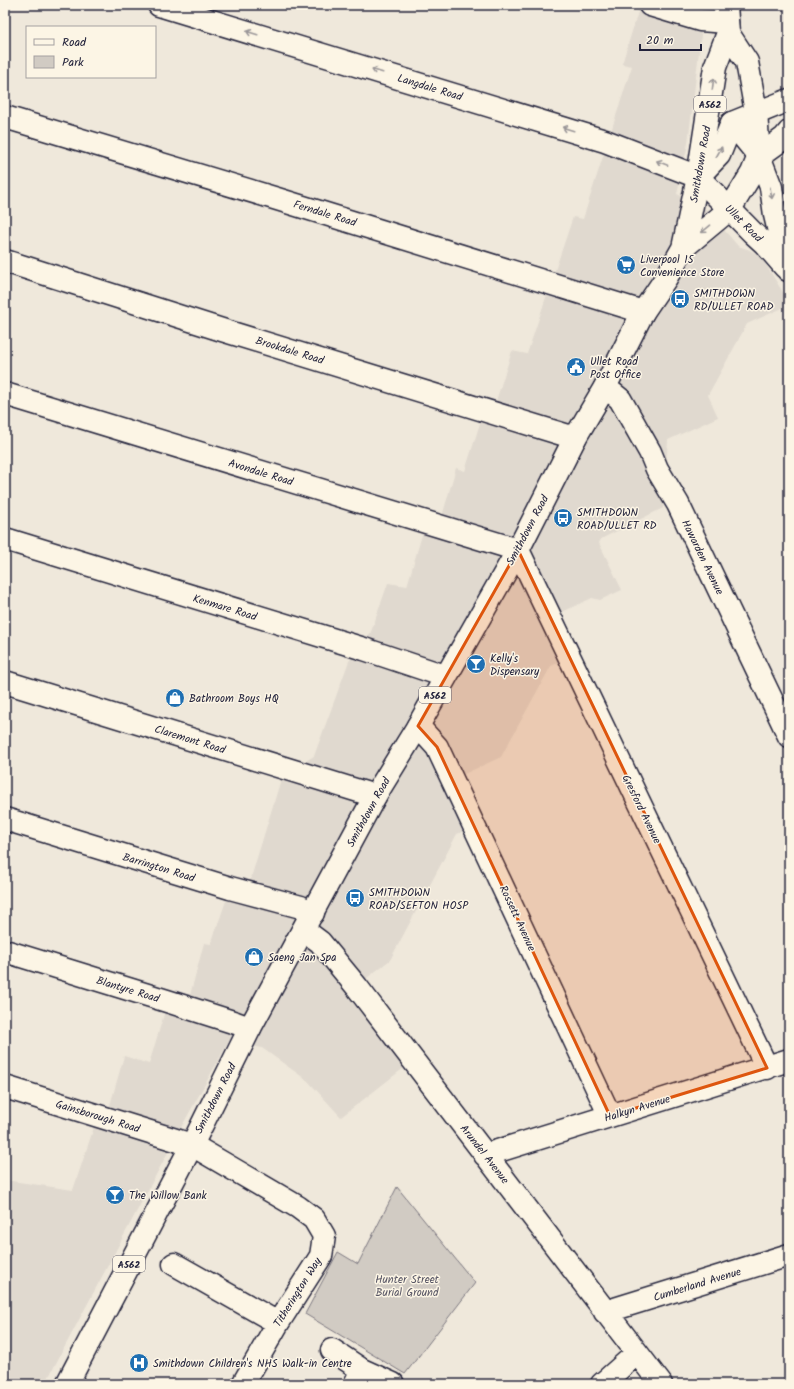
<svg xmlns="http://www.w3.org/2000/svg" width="794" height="1389" viewBox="0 0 794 1389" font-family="Kalam,sans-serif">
  <rect width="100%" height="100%" fill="#efe8db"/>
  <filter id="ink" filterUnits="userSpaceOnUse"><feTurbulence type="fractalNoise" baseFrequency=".025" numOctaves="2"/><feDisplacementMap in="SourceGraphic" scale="8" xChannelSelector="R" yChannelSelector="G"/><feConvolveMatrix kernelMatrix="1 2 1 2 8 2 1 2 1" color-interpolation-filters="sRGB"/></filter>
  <g filter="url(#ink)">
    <!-- built -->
    <path fill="#e0d9cf" d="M635 5H701V35L688 143 677 194 706 209 738 246 750 250 761 257 789 302V305L747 324 708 395 718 417 668 440 663 508 601 539 599 543 622 590 600 600 592 598 558 614 560 662 551 666 501 757 462 775 466 830 457 834 390 960 363 981 405 1067 341 1117 308 1081 262 1048 229 1041 183 1124 45 1384H5V1180L73 1190 95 1124 109 1109 124 1056 149 1064 165 1011 189 999 204 943 211 944 228 895 250 881 282 776 314 756 349 661 371 632 388 583 407 586 422 535 441 520 456 468 465 471 482 417 495 404 512 351 527 354 573 217 583 219 632 66 622 64 638 12Z"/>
    <!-- green -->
    <path fill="#d1cbc3" stroke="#7a767f" d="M397 1187 475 1283 405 1374 305 1314 338 1252 358 1264Z"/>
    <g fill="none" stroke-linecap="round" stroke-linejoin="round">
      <defs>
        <path id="minor" d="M159 5 605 141 698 177 719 155 732 123 789 100
          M650 5 700 20 727 22
          M5 117 274 198 643 312
          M759 156 784 138 789 132
          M5 261 222 330 575 438
          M605 387 620 399 650 452 657 469 678 504 789 736
          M5 394 518 550 767 1068
          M5 539 364 649 445 676
          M5 682 375 796
          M418 726 437 747 610 1116
          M5 819 230 888 301 907 313 913
          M304 930 320 942 357 987 661 1384
          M5 951 167 1001 236 1023 250 1028
          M192 1145 298 1207 314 1219 324 1236 321 1256 278 1323 243 1384
          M485 1155 789 1060
          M174 1264 278 1323
          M605 1312 789 1255
          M332 1350 362 1370
          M355 1384 362 1370 393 1384
          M602 1384 637 1353"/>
        <path id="major" d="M732 123 759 156 771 187 775 215 788 270
          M698 177 753 233 765 244 785 267
          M5 1087 192 1145"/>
        <path id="highway" d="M683 248 730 209 752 173 759 156 756 112 747 62 728 33 726 5
          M67 1384 192 1145 250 1028 375 796 418 726 518 550 575 438 605 387 643 312 666 278 683 248 698 177 715 67 728 33"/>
      </defs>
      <!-- minor casing -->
      <use href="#minor" stroke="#22223b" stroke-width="25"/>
      <!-- major casing -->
      <use href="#major" stroke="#22223b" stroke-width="25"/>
      <!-- highway casing -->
      <use href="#highway" stroke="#22223b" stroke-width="25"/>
      <!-- minor -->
      <use href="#minor" stroke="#fcf5e5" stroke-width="22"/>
      <!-- major -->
      <use href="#major" stroke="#fcf5e5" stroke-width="22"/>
      <!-- highway -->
      <use href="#highway" stroke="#fcf5e5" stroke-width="22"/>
    </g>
    <!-- one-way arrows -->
    <defs><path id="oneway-shaft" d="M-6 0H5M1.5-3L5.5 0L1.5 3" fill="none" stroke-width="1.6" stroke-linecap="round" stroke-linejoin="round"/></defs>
    <g stroke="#9a9698">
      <use href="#oneway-shaft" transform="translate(252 33) rotate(-163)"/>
      <use href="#oneway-shaft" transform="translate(377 71) rotate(-163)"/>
      <use href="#oneway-shaft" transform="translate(713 84) rotate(-83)"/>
      <use href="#oneway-shaft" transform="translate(568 129) rotate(-163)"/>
      <use href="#oneway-shaft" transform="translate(719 152) rotate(-61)"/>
      <use href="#oneway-shaft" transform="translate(662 163) rotate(-159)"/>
      <use href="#oneway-shaft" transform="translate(771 193) rotate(80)"/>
      <use href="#oneway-shaft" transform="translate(706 229) rotate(140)"/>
    </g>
  </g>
  <!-- marked area -->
  <path fill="#de560e" fill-opacity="0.2" stroke="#de560e" stroke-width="3" stroke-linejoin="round" d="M518 550 767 1068 610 1116 437 747 418 726Z"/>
  <!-- icons -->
  <defs>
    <symbol id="supermarket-disc" viewBox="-11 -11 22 22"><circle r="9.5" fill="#1f6fb2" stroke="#fcf5e5"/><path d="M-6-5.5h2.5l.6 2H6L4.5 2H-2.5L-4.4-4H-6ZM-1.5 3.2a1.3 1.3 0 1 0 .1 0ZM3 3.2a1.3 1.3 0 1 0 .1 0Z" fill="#fff"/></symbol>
    <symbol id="bus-disc" viewBox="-11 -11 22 22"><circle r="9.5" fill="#1f6fb2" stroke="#fcf5e5"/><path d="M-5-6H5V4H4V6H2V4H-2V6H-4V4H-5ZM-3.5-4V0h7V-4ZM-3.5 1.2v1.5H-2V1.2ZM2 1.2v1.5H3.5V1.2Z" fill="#fff"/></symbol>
    <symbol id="civic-disc" viewBox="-11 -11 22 22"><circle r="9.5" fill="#1f6fb2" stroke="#fcf5e5"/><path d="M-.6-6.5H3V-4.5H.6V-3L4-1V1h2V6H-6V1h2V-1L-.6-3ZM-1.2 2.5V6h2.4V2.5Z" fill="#fff"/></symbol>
    <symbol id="bar-disc" viewBox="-11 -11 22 22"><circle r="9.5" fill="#1f6fb2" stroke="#fcf5e5"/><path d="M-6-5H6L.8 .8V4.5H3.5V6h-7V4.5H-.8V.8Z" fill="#fff"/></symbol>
    <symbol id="shop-disc" viewBox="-11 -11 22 22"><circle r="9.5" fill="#1f6fb2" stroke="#fcf5e5"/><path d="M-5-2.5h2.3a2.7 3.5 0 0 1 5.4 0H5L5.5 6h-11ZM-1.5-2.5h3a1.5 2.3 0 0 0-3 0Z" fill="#fff"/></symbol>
    <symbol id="hospital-disc" viewBox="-11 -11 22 22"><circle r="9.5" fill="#1f6fb2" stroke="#fcf5e5"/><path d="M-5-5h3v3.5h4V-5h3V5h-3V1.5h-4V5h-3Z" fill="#fff"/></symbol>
  </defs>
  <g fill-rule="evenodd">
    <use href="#supermarket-disc" x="615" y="254" width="22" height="22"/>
    <use href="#bus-disc" x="669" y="288" width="22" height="22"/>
    <use href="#civic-disc" x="565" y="356" width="22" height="22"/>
    <use href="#bus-disc" x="552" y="507" width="22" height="22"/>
    <use href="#bar-disc" x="465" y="653" width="22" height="22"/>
    <use href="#shop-disc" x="164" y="687" width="22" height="22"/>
    <use href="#bus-disc" x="344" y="887" width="22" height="22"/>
    <use href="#shop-disc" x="243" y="946" width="22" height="22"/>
    <use href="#bar-disc" x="104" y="1184" width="22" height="22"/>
    <use href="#hospital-disc" x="128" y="1352" width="22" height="22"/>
  </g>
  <g text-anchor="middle" stroke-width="3" stroke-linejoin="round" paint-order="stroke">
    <!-- shield labels -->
    <g fill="#fcf5e5" stroke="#63616e" stroke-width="1">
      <rect x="694" y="96" width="32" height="16" rx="3"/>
      <rect x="419" y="687" width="32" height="16" rx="3"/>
      <rect x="113" y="1256" width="32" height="16" rx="3"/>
    </g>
    <g font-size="10" font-weight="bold" fill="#22223b">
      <text x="710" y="108">A562</text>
      <text x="435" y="699">A562</text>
      <text x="129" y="1268">A562</text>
    </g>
    <!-- street labels -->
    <g font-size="11" fill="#22223b" stroke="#fcf5e5">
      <text transform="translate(430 87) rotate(17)" y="4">Langdale Road</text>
      <text transform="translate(700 164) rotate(-80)" y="4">Smithdown Road</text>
      <text transform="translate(325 213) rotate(17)" y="4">Ferndale Road</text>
      <text transform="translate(744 223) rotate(45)" y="4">Ullet Road</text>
      <text transform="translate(290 350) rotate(17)" y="4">Brookdale Road</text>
      <text transform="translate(261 472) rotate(17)" y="4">Avondale Road</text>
      <text transform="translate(527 530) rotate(-62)" y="4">Smithdown Road</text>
      <text transform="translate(703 557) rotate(64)" y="4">Hawarden Avenue</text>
      <text transform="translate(225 607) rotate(17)" y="4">Kenmare Road</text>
      <text transform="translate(190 739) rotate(17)" y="4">Claremont Road</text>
      <text transform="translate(642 809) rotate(64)" y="4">Gresford Avenue</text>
      <text transform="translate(368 812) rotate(-61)" y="4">Smithdown Road</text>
      <text transform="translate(159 867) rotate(17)" y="4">Barrington Road</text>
      <text transform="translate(518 918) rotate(65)" y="4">Rossett Avenue</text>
      <text transform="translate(128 989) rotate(17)" y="4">Blantyre Road</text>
      <text transform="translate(215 1098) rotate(-63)" y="4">Smithdown Road</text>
      <text transform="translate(637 1108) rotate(-17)" y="4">Halkyn Avenue</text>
      <text transform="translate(98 1116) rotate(17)" y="4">Gainsborough Road</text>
      <text transform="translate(485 1154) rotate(52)" y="4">Arundel Avenue</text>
      <text transform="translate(697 1284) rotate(-17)" y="4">Cumberland Avenue</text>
      <text transform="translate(297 1292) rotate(-58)" y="4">Titherington Way</text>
    </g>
    <!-- poi labels -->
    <g font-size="11" fill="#22223b" stroke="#fcf5e5" text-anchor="start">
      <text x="640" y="263">Liverpool 15<tspan x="640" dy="13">Convenience Store</tspan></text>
      <text x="694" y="297">SMITHDOWN<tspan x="694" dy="13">RD/ULLET ROAD</tspan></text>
      <text x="590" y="365">Ullet Road<tspan x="590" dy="13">Post Office</tspan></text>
      <text x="577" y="516">SMITHDOWN<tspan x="577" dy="13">ROAD/ULLET RD</tspan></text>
      <text x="490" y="662">Kelly's<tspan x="490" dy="13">Dispensary</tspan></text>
      <text x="189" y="702">Bathroom Boys HQ</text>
      <text x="369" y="896">SMITHDOWN<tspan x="369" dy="13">ROAD/SEFTON HOSP</tspan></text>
      <text x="268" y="961">Saeng Jan Spa</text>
      <text x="129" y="1199">The Willow Bank</text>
      <text x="153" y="1367">Smithdown Children's NHS Walk-in Centre</text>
    </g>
    <!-- park labels -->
    <g font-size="11" fill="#575564" stroke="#fcf5e5">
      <text x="407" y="1283">Hunter Street<tspan x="407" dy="13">Burial Ground</tspan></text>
    </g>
  </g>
  <!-- margin -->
  <rect width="794" height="1389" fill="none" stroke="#fcf5e5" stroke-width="20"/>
  <rect x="10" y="10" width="774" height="1369" fill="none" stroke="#22223b" stroke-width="1.5" filter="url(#ink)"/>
  <!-- legend -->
  <rect x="26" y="26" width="130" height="52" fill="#fcf5e5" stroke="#a5a1a1"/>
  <rect x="34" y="39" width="20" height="6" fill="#fcf5e5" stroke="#a5a1a1"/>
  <text x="62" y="46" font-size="12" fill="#22223b">Road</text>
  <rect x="34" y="56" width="20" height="12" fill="#d1cbc3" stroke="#a5a1a1"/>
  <text x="62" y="66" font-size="12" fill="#22223b">Park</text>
  <!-- scale -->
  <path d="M640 44v6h61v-6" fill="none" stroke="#22223b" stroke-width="2"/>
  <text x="646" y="44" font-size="12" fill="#22223b" stroke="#fcf5e5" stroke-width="3" paint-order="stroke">20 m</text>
</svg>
